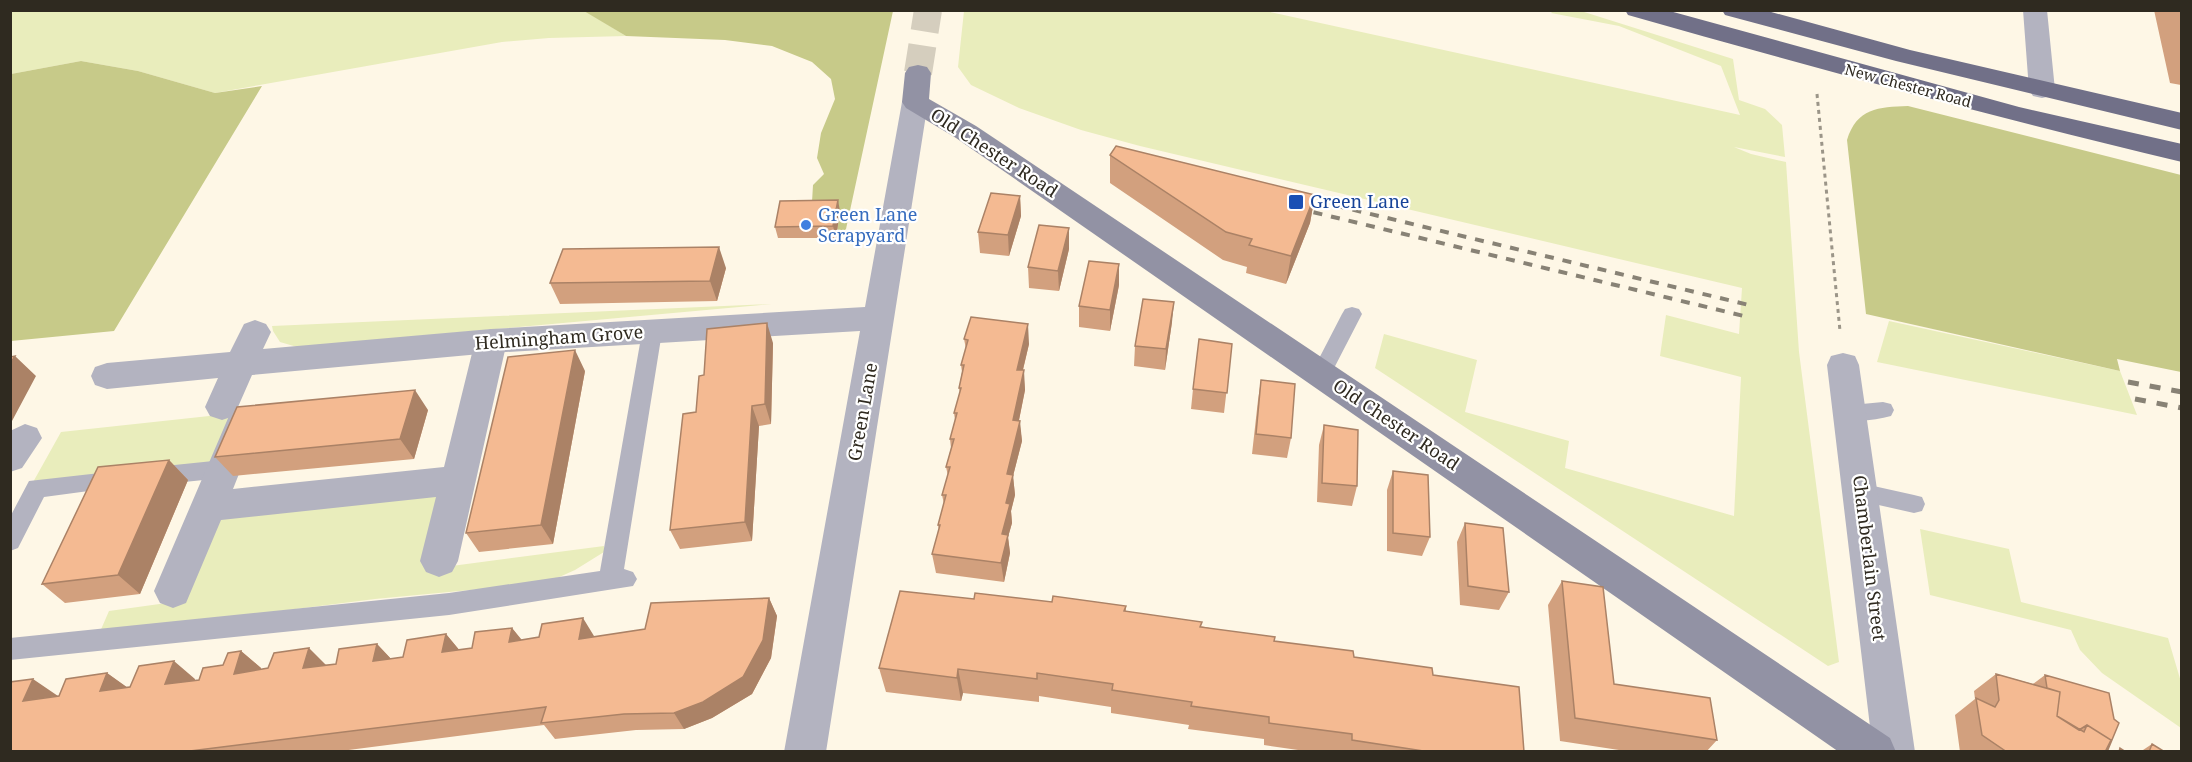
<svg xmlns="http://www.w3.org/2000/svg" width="2192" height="762" viewBox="0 0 2192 762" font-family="'Noto Serif',serif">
  <rect width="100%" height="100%" fill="#fef7e6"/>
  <!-- green -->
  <path fill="#e9edbc" d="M584 10 626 36 549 38 502 42 215 93 138 71 81 61 11 74V11Z
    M964 11H1266L1740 115 1721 66 1619 26 1551 13 1553 11H1581L1733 59 1739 100 1765 109 1782 125 1785 157 1734 147 1751 154 1786 162 1799 352 1839 662 1828 666 1375 368 1384 334 1477 360 1465 412 1569 441 1565 468 1734 516 1741 377 1660 356 1666 315 1739 334 1742 288 1140 146 1081 130 1019 108 971 85 958 67Z
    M772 304 297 347 280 342 273 331 272 326Z
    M1889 321 2120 371 2137 415 1877 362Z
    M237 413 217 463 32 484 61 432Z
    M449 485 429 569 604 546V552L575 570 546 583 375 599 99 634 109 611 174 602 213 510Z
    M1920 529 2009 549 2021 602 2168 638 2181 682V728L2102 673 2080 650 2071 630 1930 595Z"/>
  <!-- forest -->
  <path fill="#c7ca89" d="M584 11H893L846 229 836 238 840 211 812 202 813 185 824 174 817 158 821 133 835 99 831 79 812 62 772 46 725 40 626 36Z
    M81 61 138 71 215 93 262 86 114 331 11 341V74Z
    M1908 106 2181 175V372L2117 359 2120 371 1866 314 1847 140C1857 108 1878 107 1908 106Z"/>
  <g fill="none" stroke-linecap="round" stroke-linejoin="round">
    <!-- secondary-tunnel -->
    <path stroke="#d5cebe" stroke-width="28" stroke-dasharray="28 14" stroke-linecap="butt" d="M918 73 928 10"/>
    <!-- path -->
    <path stroke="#9b9588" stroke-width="3" stroke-dasharray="4 4" stroke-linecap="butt" d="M1817 94 1840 331"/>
    <!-- service -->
    <path fill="#b3b3c0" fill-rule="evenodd" d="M1352 307 1359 309 1362 314 1331 374 1328 380 1321 382 1314 380 1311 374 1342 314 1345 309Z
      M652 324 659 327 662 332 624 569 633 572 637 579 633 586 449 615 10 660V638L449 593 600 571 642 332 645 327Z
      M1883 402 1891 404 1894 410 1891 416C1876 420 1856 423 1841 418L1838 412 1841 406Z
      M223 460 231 463 234 469 231 475 223 478 155 485 147 482 144 476 147 470 155 467Z
      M118 471 126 474 129 480 126 486 44 497 18 548 10 551V517L29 481Z
      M1860 483 1914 495 1922 497 1925 504 1922 511 1914 513 1852 499 1849 492 1852 485Z"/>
    <!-- pedestrian -->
    <path fill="#b3b3c0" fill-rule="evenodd" d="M491 329 502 333 507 341 458 561 452 572 439 577 426 572 420 561 436 497 221 520 186 603 173 608 160 603 154 591 229 416 241 413 253 416 258 426 233 489 444 467 475 341 480 333Z"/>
    <!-- minor -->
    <path fill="#b3b3c0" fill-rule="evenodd" d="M2023 10H2047L2055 90 2051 96 2042 98 2033 96 2029 90Z
      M915 94 924 96 928 102 826 752H784L860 331 491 353 252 375 234 416 222 420 210 416 205 407 218 378 107 389 95 385 91 376 95 367 107 363 230 352 244 324 255 320 266 324 271 332 263 349 491 329 865 307 902 102 906 96Z
      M1843 353 1855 356 1859 365 1915 752H1873L1827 365 1831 356Z
      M25 424 37 428 42 438 22 468 10 472V431Z"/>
    <!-- secondary -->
    <path fill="#9292a4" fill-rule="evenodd" d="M918 65 927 67 931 73 929 99 976 126 1890 738 1896 752H1839L956 138 906 108 902 102 905 73 909 67Z"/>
    <!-- trunk -->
    <path fill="#717088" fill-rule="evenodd" d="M1625 10H1666L2019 107 2182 144V162C1996 118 1812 67 1628 15Z
      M1722 10H1764L1910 50 2182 113V130L1896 61 1725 15Z"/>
    <!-- rail-far1 -->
    <path stroke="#888275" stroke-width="4" stroke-dasharray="9 9" stroke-linecap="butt" d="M1300 197 1749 305
      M1296 208 1748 317"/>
    <!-- rail -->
    <path stroke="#888275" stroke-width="5" stroke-dasharray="11 11" stroke-linecap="butt" d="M2128 382 2182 392
      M2135 399 2182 408"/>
  </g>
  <!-- wall -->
  <path fill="#d2a07e" d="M2154 10H2181V85L2170 83Z
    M1110 155 1315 195 1310 223 1286 284 1246 273 1247 267 1223 260 1110 183Z
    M1020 196 1021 216 1009 256 980 253 978 232Z
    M840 211 836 238H778L775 227Z
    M1069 249 1059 291 1029 288 1028 267Z
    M726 268 717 301 560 304 550 283Z
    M1119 285 1110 331 1079 327V306Z
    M1172 322 1165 370 1134 366 1135 346Z
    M964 339 1029 344 1023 370 1025 390 1019 420 1022 441 1013 476 1015 495 1011 511 1012 523 1008 537 1010 553 1004 582 936 573 932 554 939 530 938 525 944 504 942 495 948 476 946 467 951 448 950 439 955 420 954 413 960 393 959 388 962 372 961 365 966 349Z
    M773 343 771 424 759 426 752 541 680 549 670 530 696 412Z
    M1232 344 1224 413 1191 409 1193 389Z
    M585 371 553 544 479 552 466 533Z
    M1261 380 1291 438 1287 458 1252 454 1258 400Z
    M428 410 414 459 233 476 215 457Z
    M1324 425 1357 486 1352 506 1317 502 1319 445Z
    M169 460 188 480 140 594 65 603 42 584Z
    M1393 471 1430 537 1422 556 1387 551V490Z
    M1465 523 1509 592 1499 610 1460 605 1457 542Z
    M1562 581 1614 684 1717 740 1706 752H1632L1560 741 1548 605Z
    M769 598 777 616 771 658 752 694 712 718 684 729 636 730 555 739 544 725 333 752H10L58 696 107 673 126 687 195 679V681L199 680 223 665 241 651 261 668V670L336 664 377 644 391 659 403 657 446 634 459 650 472 648 512 628 521 640 539 637 594 636V637L645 629Z
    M974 599 1052 602 1126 606V611L1354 657 1433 675 1524 752H1312L1264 745V739L1188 729 1189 725 1111 713V707L1039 696V702L963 693 961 701 886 692 879 668Z
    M1996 674 2033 684 2045 675 2107 752H1960L1955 715 1975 699 1974 691Z
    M2152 744 2165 752H2140Z"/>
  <!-- shaded-wall -->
  <path fill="#ab8266" d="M1315 195 1310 223 1286 284 1291 256Z
    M1020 196 1021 216 1009 256 1008 235Z
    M838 200 840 211 836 238 833 226Z
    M1069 228V249L1059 291 1058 271Z
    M719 247 726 268 717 301 710 281Z
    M1119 264V285L1110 331V310Z
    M1174 302 1172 322 1165 370 1166 349Z
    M767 323 773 343 771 424 765 404Z
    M1028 324 1029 344 1018 390 1017 370Z
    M575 350 585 371 553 544 541 525Z
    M15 356 36 376 12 421 10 420V364Z
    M1024 370 1025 390 1015 440 1013 420Z
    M415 390 428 410 414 459 400 439Z
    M752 406 759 426 752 541 745 522Z
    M1020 421 1022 441 1013 476 1015 495 1011 511 1012 523 1008 537 1010 553 1004 582 1001 563 1002 534 1006 503 1007 474Z
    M169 460 188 480 140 594 118 575Z
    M769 598 777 616 771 658 752 694 712 718 684 729 674 713Z
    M583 618 594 636 591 656 579 639Z
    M512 628 526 645 509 642Z
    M446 634 461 652H442Z
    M377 644 394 662 373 661Z
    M309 648 327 666 303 668Z
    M241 651 261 668 254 691 234 674Z
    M174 661 195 679 187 701 165 684Z
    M958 669 963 693 961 701 957 678Z
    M107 673 131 690 100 691Z
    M33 679 58 696 23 701Z"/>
  <!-- building -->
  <path fill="#f4ba92" stroke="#ab8266" stroke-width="1.5" d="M1116 146 1315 195 1291 256 1249 245 1252 239 1226 232 1110 155Z
    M991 193 1020 196 1008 235 978 232Z
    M838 200 833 226 775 227 780 201Z
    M1039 225 1069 228 1058 271 1028 267Z
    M719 247 710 281 550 283 563 249Z
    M1089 261 1119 264 1110 310 1079 306Z
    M1143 299 1174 302 1166 349 1135 346Z
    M971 317 1028 324 1017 370H1024L1013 420 1020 421 1007 474 1013 475 1006 503 1010 504 1002 534 1008 535 1001 563 932 554 940 525H938L946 495H942L950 467H946L954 439H950L957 413H954L961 388H959L964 365H961L968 340 964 339Z
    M767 323 765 404 752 406 745 522 670 530 683 414 696 412 699 376 704 375 707 329Z
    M1199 339 1232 344 1227 393 1193 389Z
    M575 350 541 525 466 533 508 357Z
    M15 356 10 364V357Z
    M1261 380 1295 384 1291 438 1256 434Z
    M415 390 400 439 215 457 237 407Z
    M1324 425 1358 430 1357 486 1322 483Z
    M169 460 118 575 42 584 98 467Z
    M1393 471 1428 475 1430 537 1393 533Z
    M1465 523 1503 528 1509 592 1468 586Z
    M1562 581 1603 587 1614 684 1710 698 1717 740 1575 718Z
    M900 591 974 599 975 593 1052 602 1053 596 1126 606 1124 611 1202 622 1200 627 1275 637 1274 641 1353 651 1354 657 1432 668 1433 675 1519 687 1524 752H1430L1352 740V734L1269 723V717L1191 706 1192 702 1112 690 1113 684 1037 673V679L958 669 957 678 879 668Z
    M769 598 763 640 743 677 703 702 674 713 624 714 541 723 546 707 182 752H10V682L33 679 23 701 59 696 66 679 107 673 100 691 130 687 139 666 174 661 165 684 199 680 203 668 223 665 228 653 241 651 234 674 268 668 274 653 309 648 303 668 336 664 339 649 377 644 373 661 389 659 403 657 407 640 446 634 442 652 472 648 475 632 512 628 509 642 539 637 542 624 583 618 579 639 645 629 651 603Z
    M1996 674 2060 692 2057 716 2084 732 2087 725 2111 740 2105 752H2007L1982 735 1976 698 1995 707 1999 700Z
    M2045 675 2109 693 2114 719 2119 723 2107 752 2106 751 2111 740 2087 725 2079 730 2057 716 2060 692 2047 688Z
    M2152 744 2165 752H2149Z
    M2120 748 2126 752H2119Z"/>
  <!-- markers -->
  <rect fill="#1a4fb4" stroke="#fff" stroke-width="2" x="1288" y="194" width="16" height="16" rx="3"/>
  <circle fill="#3f7fe0" stroke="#fff" stroke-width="2" cx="806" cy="225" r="6"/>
  <g text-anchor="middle" stroke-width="4.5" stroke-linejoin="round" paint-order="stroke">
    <!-- far-street labels -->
    <g font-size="15" fill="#2f2a20" stroke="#fff">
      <text transform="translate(1908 86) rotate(15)" y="5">New Chester Road</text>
    </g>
    <!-- street labels -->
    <g font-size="18" fill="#2f2a20" stroke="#fff">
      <text transform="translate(994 153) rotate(33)" y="6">Old Chester Road</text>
      <text transform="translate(559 338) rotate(-4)" y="6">Helmingham Grove</text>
      <text transform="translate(863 412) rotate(-80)" y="6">Green Lane</text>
      <text transform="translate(1396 425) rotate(34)" y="6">Old Chester Road</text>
      <text transform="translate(1869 558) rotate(83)" y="6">Chamberlain Street</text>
    </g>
    <!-- transit labels -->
    <g font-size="18" fill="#164399" stroke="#fff" text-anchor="start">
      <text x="1310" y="208">Green Lane</text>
    </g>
    <!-- shop labels -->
    <g font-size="18" fill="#366cbe" stroke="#fff" text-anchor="start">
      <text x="818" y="221">Green Lane<tspan x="818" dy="21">Scrapyard</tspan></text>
    </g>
  </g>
  <!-- border -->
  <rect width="2192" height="762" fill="none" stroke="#2f2a20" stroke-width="24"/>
</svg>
